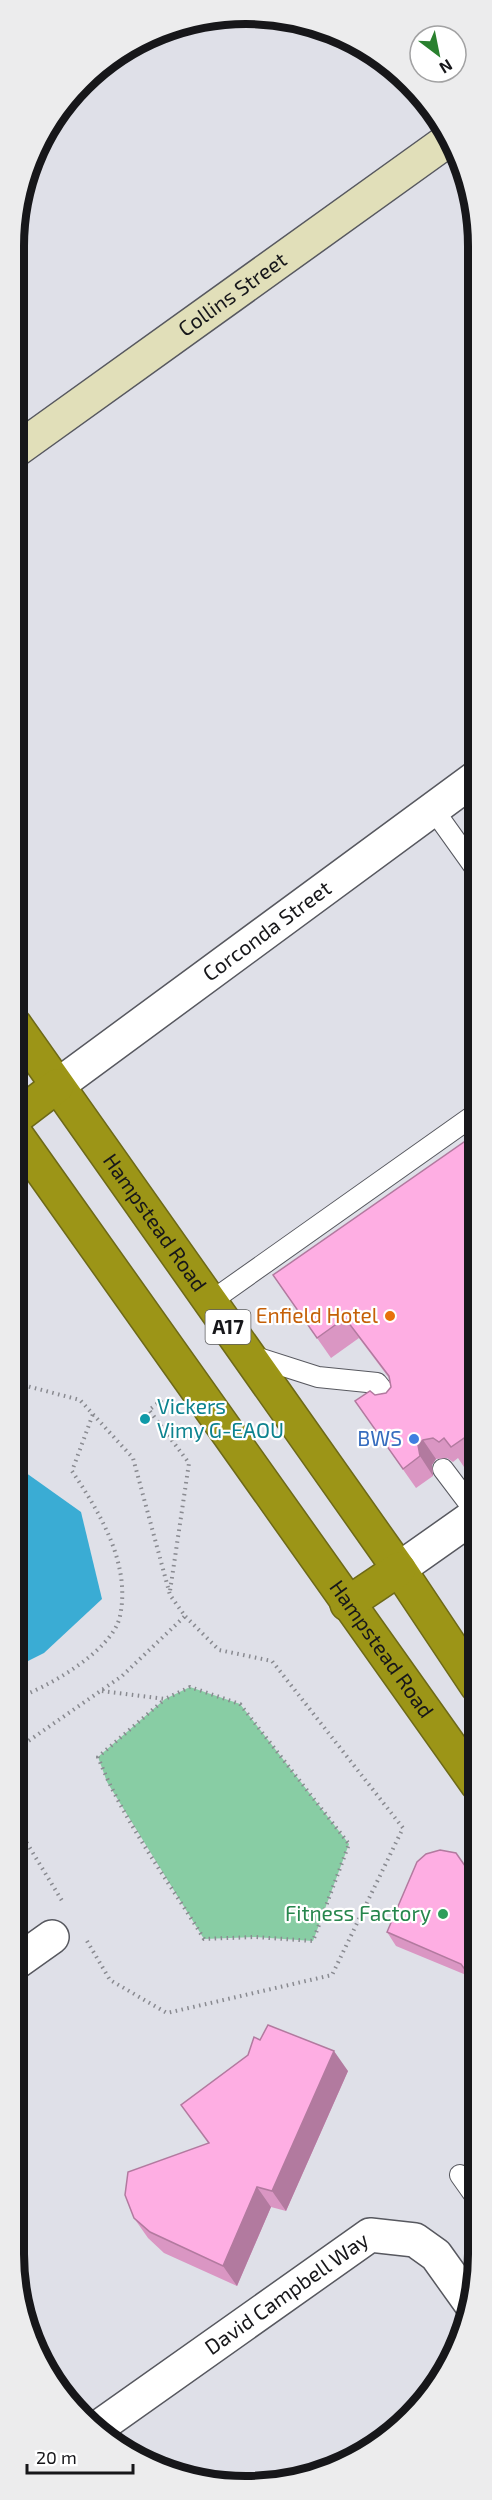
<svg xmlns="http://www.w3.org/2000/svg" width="492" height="2500" viewBox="0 0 492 2500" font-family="'Exo 2',sans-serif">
  <rect width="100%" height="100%" fill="#dfe0e8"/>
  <!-- green -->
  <path fill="#88cda4" d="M190 1687 240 1704 349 1844 313 1941 255 1937 204 1939 107 1782 98 1757 165 1699Z"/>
  <!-- water -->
  <path fill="#3aacd4" d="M22 1470 81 1512 102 1599 44 1653 14 1668V1474Z"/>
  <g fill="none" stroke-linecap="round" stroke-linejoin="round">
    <defs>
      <path id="lane" d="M433 809 478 872
        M210 1302 477 1113
        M249 1355 318 1377 377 1383 393 1403
        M443 1469 477 1514
        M460 2175 477 2199"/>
      <g id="street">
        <path id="s1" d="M57 1086 478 776"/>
        <path d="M399 1569 477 1514"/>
        <path d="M14 1964 52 1937"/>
        <path id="s2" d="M96 2429 370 2235 415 2240 436 2255 471 2304"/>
      </g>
      <g id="secondary">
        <path id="s3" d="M15 451 451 138"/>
      </g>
      <g id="highway">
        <path id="s4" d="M15 1025 399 1569 477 1686"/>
        <path d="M15 1118 57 1086"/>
        <path id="s5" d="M15 1133 477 1784"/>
        <path d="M347 1604 399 1569"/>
      </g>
    </defs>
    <!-- lane casing -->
    <use href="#lane" stroke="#57585f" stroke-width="22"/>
    <!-- street casing -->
    <use href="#street" stroke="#57585f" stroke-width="36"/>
    <!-- secondary casing -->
    <use href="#secondary" stroke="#57585f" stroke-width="36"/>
    <!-- highway casing -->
    <use href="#highway" stroke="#6d6918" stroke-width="36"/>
    <!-- path -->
    <path stroke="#898a90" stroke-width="4" stroke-dasharray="1.5 4.5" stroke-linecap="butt" d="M162 1400 149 1410 189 1463 170 1591
      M102 1691 165 1699 190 1687 240 1704 349 1844 313 1941 255 1937 204 1939C169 1882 122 1819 98 1757L165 1699
      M14 1699C45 1689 113 1651 120 1616 131 1564 100 1513 72 1471L93 1414
      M14 1751 122 1676 185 1616 170 1595 133 1458 80 1400 23 1385 14 1388
      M14 1822 64 1904
      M87 1941 110 1980 167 2013 332 1975 403 1828 272 1661 219 1650 185 1616"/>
    <!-- lane -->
    <use href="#lane" stroke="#fff" stroke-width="20"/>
    <!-- street -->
    <use href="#street" stroke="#fff" stroke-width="33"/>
    <!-- secondary -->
    <use href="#secondary" stroke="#e1dfb9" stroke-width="33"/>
    <!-- highway -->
    <use href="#highway" stroke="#9c9517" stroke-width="33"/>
  </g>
  <!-- wall -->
  <path fill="#da96c3" d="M477 1133V1458L464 1467 458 1458 453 1462 447 1458 436 1459 432 1465 433 1476 416 1488 355 1401 375 1395 386 1393 391 1387 389 1378 359 1338 331 1358 273 1275Z
    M417 1862 471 1977 396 1946 387 1932Z
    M260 2040 348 2071 286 2211 271 2207 237 2286 164 2253 148 2238 134 2218 208 2143Z"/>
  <!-- shaded-wall -->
  <path fill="#b27a9f" d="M423 1440 436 1459 432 1465 433 1476 420 1456 418 1445Z
    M334 2051 348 2071 286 2211 272 2191Z
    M257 2187 271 2207 237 2286 223 2266Z"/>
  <!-- building -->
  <path fill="#feaee3" stroke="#b27a9f" stroke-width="1.5" d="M477 1133V1429L451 1447 444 1438 439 1442 433 1438 423 1440 418 1445 420 1456 403 1469 355 1401 370 1391 375 1395 386 1393 391 1387 389 1376 345 1318 317 1338 273 1275Z
    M477 1591V1611L468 1598Z
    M440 1850 456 1853 477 1883V1986L461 1964 387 1932 417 1862 426 1854Z
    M268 2025 334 2051 272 2191 257 2187 223 2266 150 2232 134 2218 125 2195 128 2172 209 2143 181 2105 248 2055 254 2037 260 2040Z
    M477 2201V2217L469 2206Z"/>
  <!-- markers -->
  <circle fill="#e8710a" stroke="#fff" stroke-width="2" cx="390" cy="1316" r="6"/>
  <circle fill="#0f9aa8" stroke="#fff" stroke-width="2" cx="145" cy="1419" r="6"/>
  <circle fill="#3f7fe0" stroke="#fff" stroke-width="2" cx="414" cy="1439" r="6"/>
  <circle fill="#2e9e5b" stroke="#fff" stroke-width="2" cx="443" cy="1914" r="6"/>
  <g text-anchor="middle" stroke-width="4.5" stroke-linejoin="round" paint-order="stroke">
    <!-- shield labels -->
    <rect fill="#fff" stroke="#5d5d5f" stroke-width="1.5" x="205.5" y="1310" width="45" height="34" rx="4.5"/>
    <g font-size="20" font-weight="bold" fill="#17171a">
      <text x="228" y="1334">A17</text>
    </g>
    <!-- street labels -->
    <g font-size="21" fill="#17171a" stroke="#fff">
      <text dy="7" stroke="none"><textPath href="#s3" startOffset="268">Collins Street</textPath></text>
      <text dy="7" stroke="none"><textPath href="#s1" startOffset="261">Corconda Street</textPath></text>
      <text dy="7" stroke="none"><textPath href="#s4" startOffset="242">Hampstead Road</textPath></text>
      <text dy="7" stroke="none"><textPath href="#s5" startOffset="633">Hampstead Road</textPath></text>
      <text dy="7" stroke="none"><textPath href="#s2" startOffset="234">David Campbell Way</textPath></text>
    </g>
    <!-- food labels -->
    <g font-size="21" fill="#c56008" stroke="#fff" text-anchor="end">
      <text x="378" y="1323">Enfield Hotel</text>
    </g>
    <!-- culture labels -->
    <g font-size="21" fill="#0d838f" stroke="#fff" text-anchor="start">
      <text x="157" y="1414">Vickers<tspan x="157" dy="24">Vimy G-EAOU</tspan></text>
    </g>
    <!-- shop labels -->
    <g font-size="21" fill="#366cbe" stroke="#fff" text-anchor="end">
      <text x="402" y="1446">BWS</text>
    </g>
    <!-- leisure labels -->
    <g font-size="21" fill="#27864d" stroke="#fff" text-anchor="end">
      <text x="431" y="1921">Fitness Factory</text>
    </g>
  </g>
  <!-- crop -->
  <path d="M0 0H492V2500H0ZM246 24H246A222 222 0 0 1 468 246V2254A222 222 0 0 1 246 2476H246A222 222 0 0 1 24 2254V246A222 222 0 0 1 246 24Z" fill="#ececed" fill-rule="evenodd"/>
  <path fill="none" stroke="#17171a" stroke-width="8" d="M246 24H246A222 222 0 0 1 468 246V2254A222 222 0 0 1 246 2476H246A222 222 0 0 1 24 2254V246A222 222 0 0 1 246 24Z"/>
  <!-- north arrow -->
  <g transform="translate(438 54) rotate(148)"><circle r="28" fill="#ffffff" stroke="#a2a2a3" stroke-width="1.5"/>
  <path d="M0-4.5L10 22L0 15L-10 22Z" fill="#29802e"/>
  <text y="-9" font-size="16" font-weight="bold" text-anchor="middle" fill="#17171a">N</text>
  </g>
  <!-- scale -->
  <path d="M27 2464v9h106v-9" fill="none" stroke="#17171a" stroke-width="3"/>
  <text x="36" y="2464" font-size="18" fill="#17171a" stroke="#ffffff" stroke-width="4.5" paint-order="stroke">20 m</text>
</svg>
